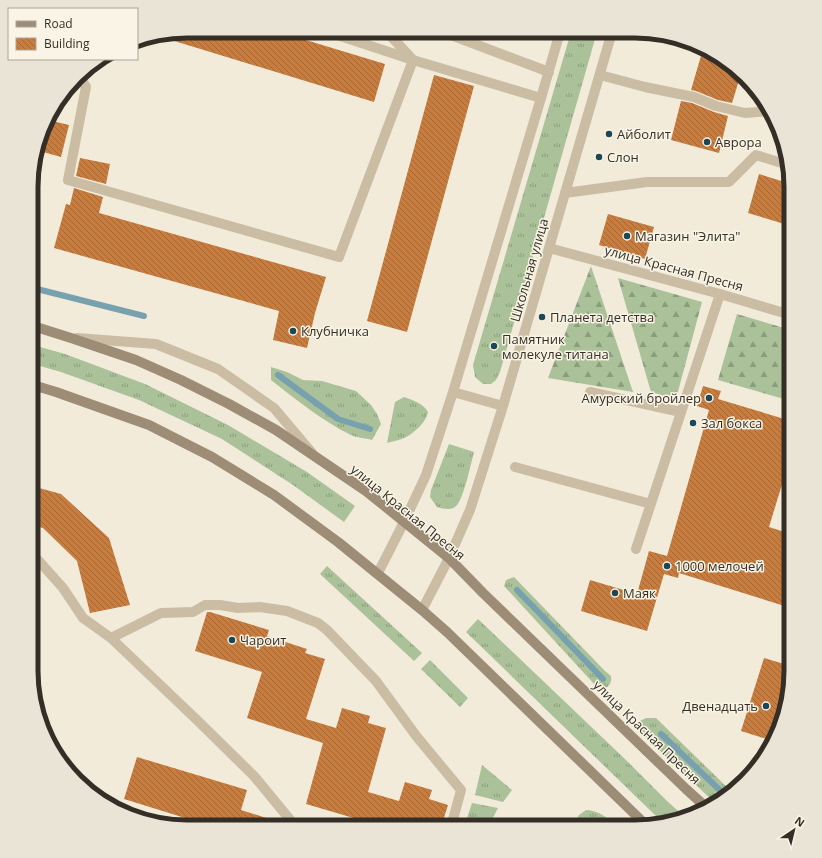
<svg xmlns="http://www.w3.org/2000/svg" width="822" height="858" viewBox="0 0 822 858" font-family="'Open Sans',sans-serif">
  <defs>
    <pattern id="grass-tufts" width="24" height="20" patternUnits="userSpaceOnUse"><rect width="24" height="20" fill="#abc199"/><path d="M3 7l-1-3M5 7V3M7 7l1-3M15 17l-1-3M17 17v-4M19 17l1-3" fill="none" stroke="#8c9d7d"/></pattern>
    <pattern id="forest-firs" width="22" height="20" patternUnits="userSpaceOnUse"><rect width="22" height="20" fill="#abc199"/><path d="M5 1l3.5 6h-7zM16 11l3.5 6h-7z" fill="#8c9d7d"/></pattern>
    <pattern id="building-back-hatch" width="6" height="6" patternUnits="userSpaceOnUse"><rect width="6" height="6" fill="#c87d40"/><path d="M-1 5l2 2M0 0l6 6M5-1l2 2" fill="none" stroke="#a36735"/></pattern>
  </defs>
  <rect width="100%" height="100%" fill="#f2ebd9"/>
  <!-- grass -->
  <path fill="url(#grass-tufts)" d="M571 32H597L500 372 496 380 491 384H483L475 377 473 365Z
    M33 345 65 354 145 384 228 425 307 472 355 506 344 522 293 485 222 439 139 400 61 372 33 364Z
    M271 367 287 372 303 380 322 381 356 391 371 405 377 414 381 424 372 440C365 438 357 438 351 435 324 422 295 399 271 380Z
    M404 397C413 400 424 404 428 412 426 422 416 431 408 436 402 440 393 441 387 443L395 402Z
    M449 444 474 452C471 463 464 497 457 505 452 511 444 509 437 507L430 497 431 490Z
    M327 566 422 653 414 661 320 574Z
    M514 577 605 671 611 676C612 682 610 685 606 688L595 685 504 586 506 580Z
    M478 619 626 760 667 801 686 818 665 823 656 816 466 632Z
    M430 660 468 698 460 707 421 669Z
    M646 718H656L731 791 722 801 716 804 638 730 640 721Z
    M482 765 512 790 503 802 475 795Z
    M472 803 498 808 488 827H464Z
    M586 810C600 811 607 817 616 827H582L576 820 579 815Z"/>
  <!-- forest -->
  <path fill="url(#forest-firs)" d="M591 266 633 392 548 378Z
    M618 278 702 302 676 399 651 392Z
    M737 314 791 330V401L718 380Z"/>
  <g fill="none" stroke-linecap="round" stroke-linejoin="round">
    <!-- stream -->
    <path stroke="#77a1af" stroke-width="6" d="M33 288 144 316
      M278 375 338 419 370 429
      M517 590 603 679
      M661 734 726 796"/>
  </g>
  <!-- building -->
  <path fill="url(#building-back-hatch)" d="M187 31H276L385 64 374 102 158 36Z
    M703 49 713 52 740 77 732 103 718 100 696 91 691 90Z
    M434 75 474 86 407 332 367 321Z
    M681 101 692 103 714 112 728 116 719 153 671 140Z
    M48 120 69 125 61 157 36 150Z
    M80 158 110 164 106 184 76 176Z
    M759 174 791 184V226L748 213Z
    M74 188 103 197 99 213 326 277 315 313 307 348 273 340 279 311 54 248 66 204 70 205Z
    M608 214 654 227 645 259 599 245Z
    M703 386 721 391 718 399 791 421V455L769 527 791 534V608L679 573 678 578 664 574 647 631 581 611 590 580 637 594 649 551 667 556 709 410 697 406Z
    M32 486 61 494 109 538 130 605 90 613 77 561 43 528 32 525Z
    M207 612H210L269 630 267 636 307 649 305 653 325 659 306 719 336 728 342 708 370 716 368 723 386 728 368 792 399 801 405 782 432 790 429 799 448 805 441 827H384L306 804 323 743 247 718 262 672 195 651Z
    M764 658 791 666V681L773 741 741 731Z
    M137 757 247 790 241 810 282 823 281 827H214L124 799Z"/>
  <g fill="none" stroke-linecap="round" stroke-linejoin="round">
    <!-- lane -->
    <path stroke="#cabda4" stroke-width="10" d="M325 31 413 60 541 98
      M443 32 549 72
      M600 75 645 87 694 97 716 106 745 113 770 111
      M79 76 86 87 68 180 339 257 413 60 387 32
      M565 193 647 182H729L756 155 788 165
      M77 338 156 344 218 369 274 408 312 453
      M590 392 681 412
      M515 467 651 504
      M636 549 720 294
      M32 558 38 560 63 588 83 618 111 638 198 721 254 776 296 827
      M111 638 161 613 193 612 205 605H220L238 608 260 607 287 611 318 623 327 630 376 681 417 737 461 790 451 827"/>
    <!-- street -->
    <path stroke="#cabda4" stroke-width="10" d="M549 248 720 294 791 315
      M453 392 503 406
      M378 573 404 522 426 475 453 392 541 98 560 32
      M422 610 449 558 470 510 503 406 612 32"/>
    <!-- secondary -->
    <path stroke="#9d8c76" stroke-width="10" d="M33 326 71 338 136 360 181 380 229 404 276 430 366 491 449 558 483 593 686 789 707 808
      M33 385 56 392 149 425 212 457 274 495 338 542 422 610 447 632 647 826"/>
  </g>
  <!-- markers -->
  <g fill="#1b4757" stroke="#f9f4e5" stroke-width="1.5">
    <circle cx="609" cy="134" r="4"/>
    <circle cx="707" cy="142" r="4"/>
    <circle cx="599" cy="157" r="4"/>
    <circle cx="627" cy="236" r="4"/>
    <circle cx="542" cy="317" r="4"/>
    <circle cx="293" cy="331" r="4"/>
    <circle cx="494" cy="346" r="4"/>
    <circle cx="709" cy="398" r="4"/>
    <circle cx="693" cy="423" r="4"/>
    <circle cx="667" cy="566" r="4"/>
    <circle cx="615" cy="593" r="4"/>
    <circle cx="232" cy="640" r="4"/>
    <circle cx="766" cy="706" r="4"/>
  </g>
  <g text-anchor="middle" stroke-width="3" stroke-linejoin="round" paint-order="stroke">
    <!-- poi labels -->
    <g font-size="13" fill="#352e26" stroke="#f9f4e5" text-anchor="start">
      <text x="617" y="139">Айболит</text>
      <text x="715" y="147">Аврора</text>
      <text x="607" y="162">Слон</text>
      <text x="635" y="241">Магазин "Элита"</text>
      <text x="550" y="322">Планета детства</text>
      <text x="301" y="336">Клубничка</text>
      <text x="502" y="344">Памятник<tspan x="502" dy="15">молекуле титана</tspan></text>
      <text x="701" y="403" text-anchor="end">Амурский бройлер</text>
      <text x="701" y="428">Зал бокса</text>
      <text x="675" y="571">1000 мелочей</text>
      <text x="623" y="598">Маяк</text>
      <text x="240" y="645">Чароит</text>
      <text x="758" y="711" text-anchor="end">Двенадцать</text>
    </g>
    <!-- street labels -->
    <g font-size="13" fill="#352e26" stroke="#f9f4e5">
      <text transform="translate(674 268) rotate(15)" y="5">улица Красная Пресня</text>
      <text transform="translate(529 270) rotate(-74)" y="5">Школьная улица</text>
      <text transform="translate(408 512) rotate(39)" y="5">улица Красная Пресня</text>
      <text transform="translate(647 732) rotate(44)" y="5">улица Красная Пресня</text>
    </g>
  </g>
  <!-- crop -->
  <path d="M0 0H822V858H0ZM187 38H635A149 149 0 0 1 784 187V671A149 149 0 0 1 635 820H187A149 149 0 0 1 38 671V187A149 149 0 0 1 187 38Z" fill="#e9e4d6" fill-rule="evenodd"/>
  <path fill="none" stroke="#352e26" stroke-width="5" d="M187 38H635A149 149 0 0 1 784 187V671A149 149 0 0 1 635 820H187A149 149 0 0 1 38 671V187A149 149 0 0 1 187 38Z"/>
  <!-- legend -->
  <rect x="8" y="8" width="130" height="52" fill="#f9f4e5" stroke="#aba599"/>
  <rect x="16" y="21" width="20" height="6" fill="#9d8c76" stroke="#aba599"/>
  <text x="44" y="28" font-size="12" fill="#352e26">Road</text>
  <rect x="16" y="38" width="20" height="12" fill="url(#building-back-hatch)" stroke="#aba599"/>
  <text x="44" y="48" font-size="12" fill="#352e26">Building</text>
  <!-- north arrow -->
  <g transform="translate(794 830) rotate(35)" stroke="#f9f4e5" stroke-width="3" paint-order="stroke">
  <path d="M0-3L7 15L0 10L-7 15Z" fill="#352e26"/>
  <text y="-6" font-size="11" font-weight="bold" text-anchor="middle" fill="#352e26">N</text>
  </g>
</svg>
